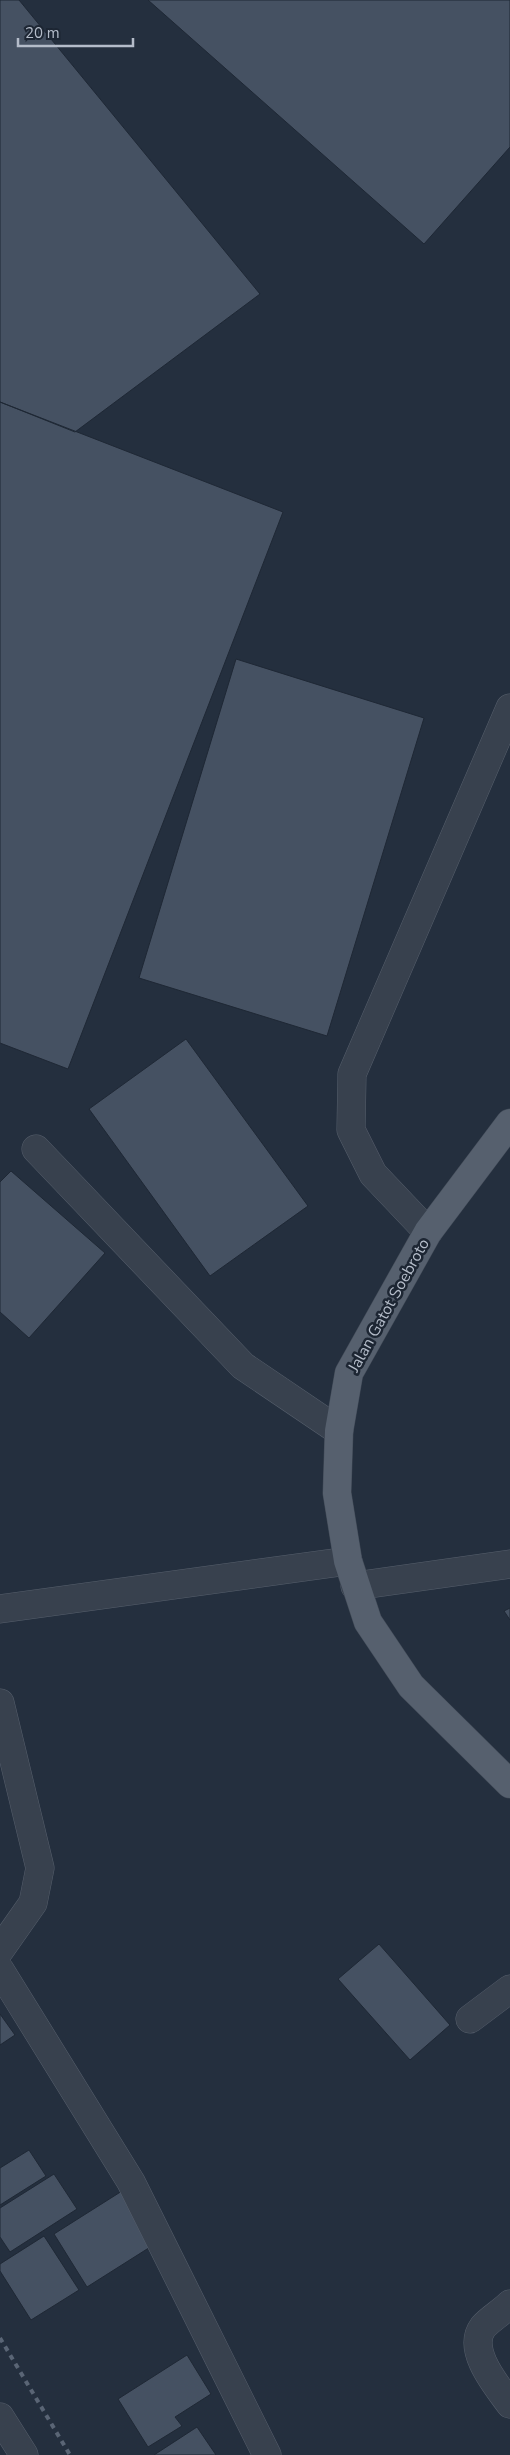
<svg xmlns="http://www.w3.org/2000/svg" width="510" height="2455" viewBox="0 0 510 2455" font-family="'Nunito Sans',sans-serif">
  <rect width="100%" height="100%" fill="#242f3e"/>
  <!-- building -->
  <path fill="#455162" stroke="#1f2835" d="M0 0H19L260 294 75 432 0 402Z
    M148 0H510V147L424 244Z
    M0 402 283 512 68 1069 0 1043Z
    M236 659 424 718 327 1036 139 978Z
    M186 1039 308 1206 210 1276 89 1109Z
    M11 1171 105 1253 29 1338 0 1312V1182Z
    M510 1608V1620L504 1611Z
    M379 1944 450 2025 410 2060 338 1979Z
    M0 2014 15 2035 0 2045Z
    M29 2150 46 2176 0 2205V2168Z
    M54 2174 77 2209 10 2252 0 2237V2208Z
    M122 2191 155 2244 87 2287 54 2234Z
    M44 2236 79 2290 31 2320 0 2271V2264Z
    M187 2355 211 2394 175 2417 182 2426 148 2447 118 2399Z
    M197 2427 216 2455H154Z"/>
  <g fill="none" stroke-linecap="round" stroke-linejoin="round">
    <defs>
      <path id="minor" d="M36 1149 243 1366 339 1431
        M428 1232 373 1174 351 1130 352 1074 510 708
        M355 1586 510 1564
        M0 1609 348 1561
        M0 1703 40 1868 33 1903 0 1950
        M0 1970 131 2182 267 2455
        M470 2019 510 1989
        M510 2304C502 2312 490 2319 483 2327 466 2350 497 2386 510 2404
        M0 2417 24 2455"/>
      <path id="major" d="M510 1123 428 1232 349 1373 339 1431 337 1493 348 1561 368 1622 411 1686 510 1784"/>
    </defs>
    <!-- minor casing -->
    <use href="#minor" stroke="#565f6c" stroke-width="29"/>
    <!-- major casing -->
    <use href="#major" stroke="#414a57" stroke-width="29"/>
    <!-- minor -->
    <use href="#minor" stroke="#38414e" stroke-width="28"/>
    <!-- major -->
    <use href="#major" stroke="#56606e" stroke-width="28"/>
    <!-- rail -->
    <path stroke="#5a6575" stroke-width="4" stroke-dasharray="5 5" stroke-linecap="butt" d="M0 2338 70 2455"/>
  </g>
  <g text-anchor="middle" stroke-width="5" stroke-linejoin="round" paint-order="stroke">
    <!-- street labels -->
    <g font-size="16" fill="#b4bcc9" stroke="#1d2633">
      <text transform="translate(388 1305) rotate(-61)" y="6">Jalan Gatot Soebroto</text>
    </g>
  </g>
  <!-- scale -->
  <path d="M18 38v8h115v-8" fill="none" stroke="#b4bcc9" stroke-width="2.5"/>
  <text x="25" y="38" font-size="15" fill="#b4bcc9" stroke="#1d2633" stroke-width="4" paint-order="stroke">20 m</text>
</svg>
